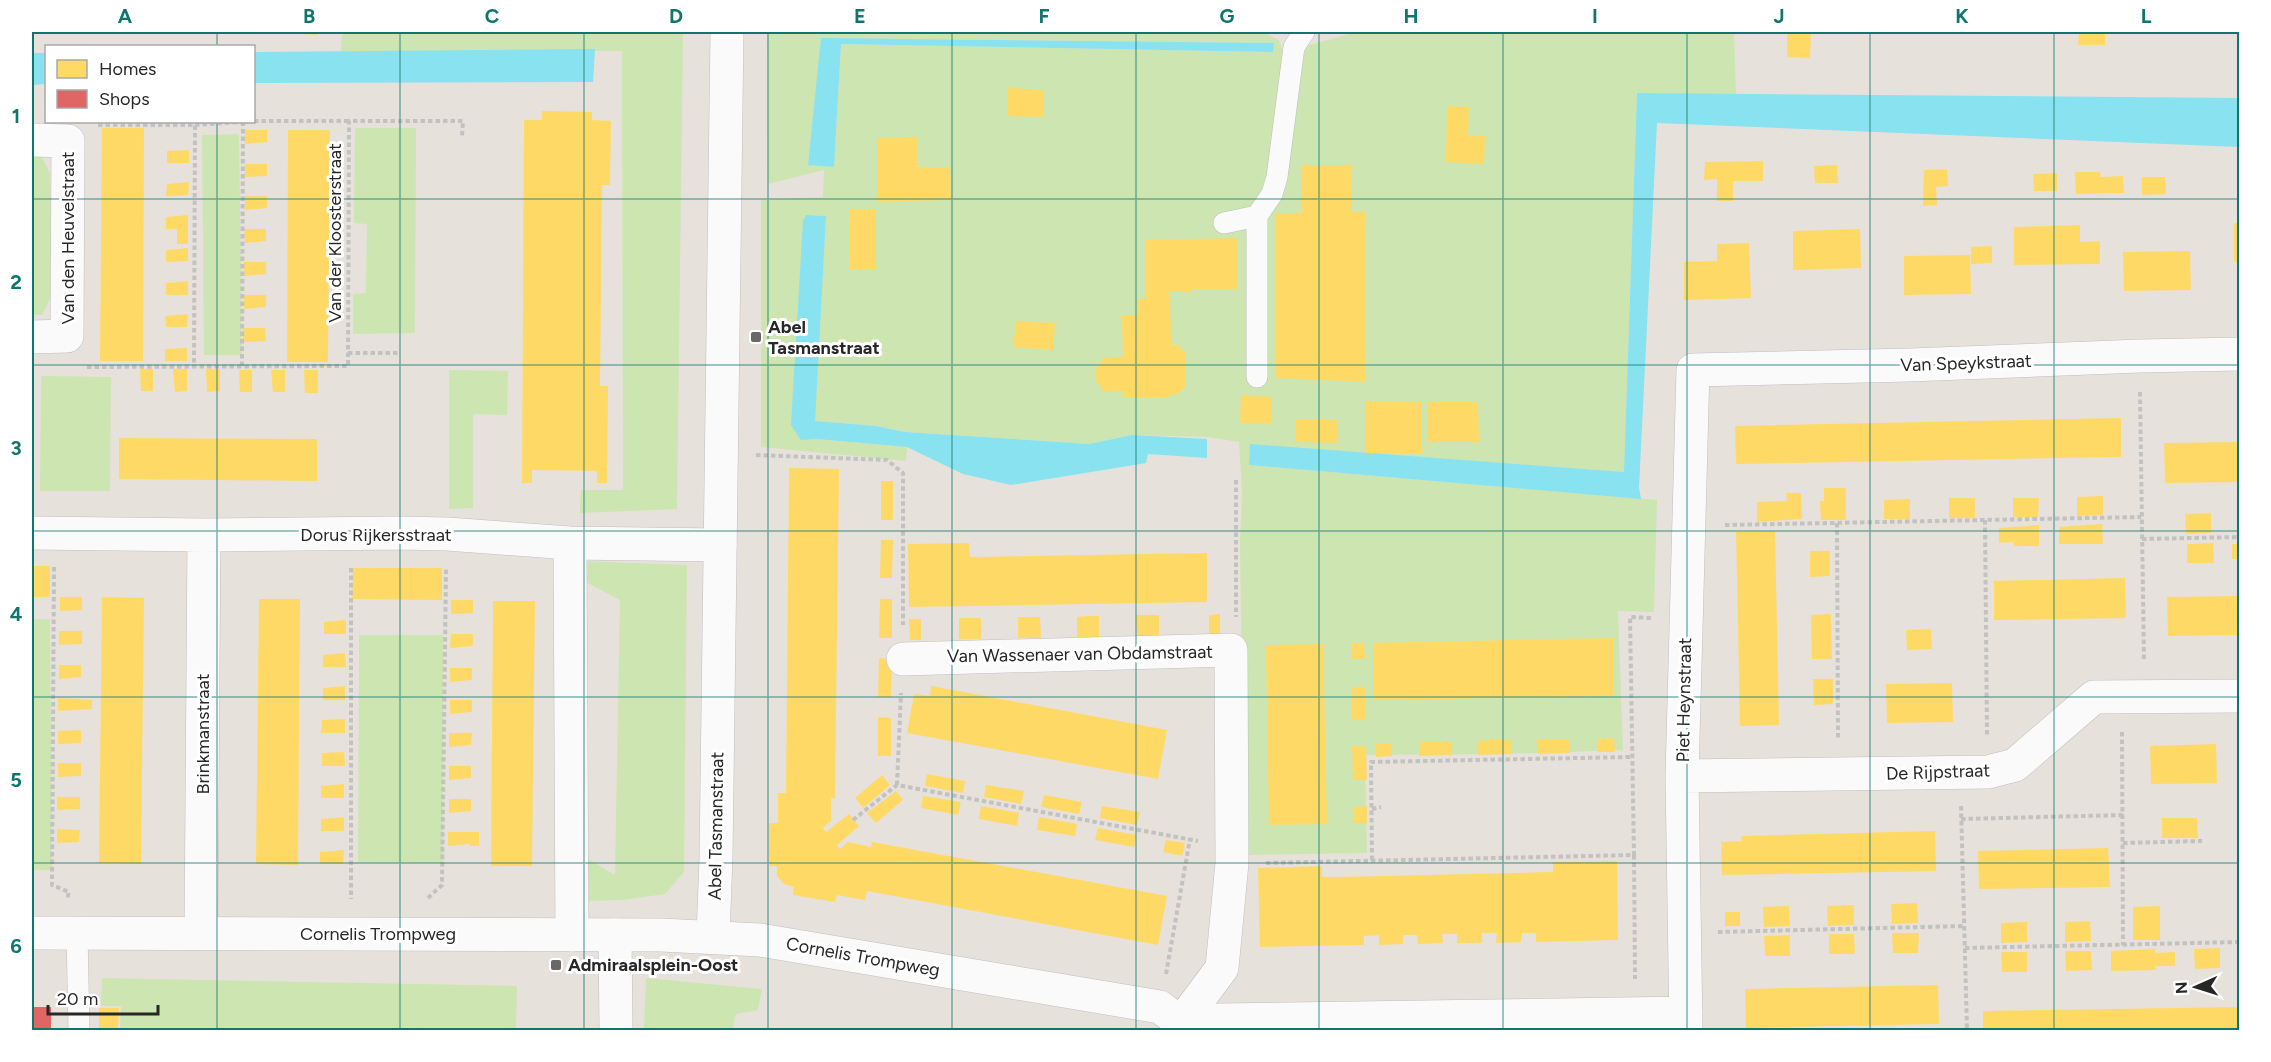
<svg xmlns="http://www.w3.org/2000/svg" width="2271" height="1062" viewBox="0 0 2271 1062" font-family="Figtree,sans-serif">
  <rect width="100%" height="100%" fill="#e7e1dc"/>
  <!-- green -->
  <path fill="#cde5b1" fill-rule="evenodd" d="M342 32H683L677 509 580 513 581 490H623L622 51H341Z
    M767 32H1263L1279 40 1287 65H1302L1306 46 1356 32H1734L1736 95 1637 93 1624 472 1250 445 1249 465 1657 500 1654 612 1618 611 1623 750 1506 754 1365 755 1367 853 1244 855 1240 542 1242 492 1239 442 1208 437 1132 435 1089 444 905 432 876 426 814 421 826 216 806 215 802 440 817 439 907 447 906 461 761 447V200L823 197 824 170 768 184ZM822 38 1274 43 1273 52 841 44 834 167 808 164Z
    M355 128H416L415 333 353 334V294L366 293 367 224 354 223Z
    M239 134 242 355H204L202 135Z
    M32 152H39L50 173 52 295 42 315H32Z
    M449 370 508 371 507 415 473 414V508L449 509Z
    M41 376 111 377 110 491H40Z
    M581 561 687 565 684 872 665 894 623 900 579 901 578 853 615 875 620 600 582 580Z
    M32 619H50L52 870H32Z
    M359 635H443V863L358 862Z
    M102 978 517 986 516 1030H120L121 1006H101Z
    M646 978 762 989 758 1010 736 1014 732 1030H644Z"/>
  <!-- water -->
  <path fill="#88e2f0" d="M821 38 1274 43 1273 52 841 44 834 167 808 165Z
    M595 49 593 82 254 83V52Z
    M32 53H46V84L32 85Z
    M1637 93 2239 98V147L1657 123 1639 488 1641 499 1249 465 1250 444 1624 472Z
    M806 215 826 216 815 421 876 426 905 432 1089 444 1132 435 1207 439V458L1148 454 1146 463 1011 485 963 474 907 447 817 439 801 440 791 425 803 221Z"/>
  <!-- homes -->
  <path fill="#ffd966" d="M286 32H317V35L286 33Z
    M1787 32H1811L1810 58 1787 57Z
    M2079 32H2105V45H2078Z
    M1008 88 1044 90 1043 117 1007 116Z
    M1447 106 1469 107 1468 136H1485L1484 164 1446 162Z
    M542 111 592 112V120L611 121 610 185H602L600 386H608L607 483H597V471L532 470V483H522L524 120H542Z
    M102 128H144L143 361H100Z
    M245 130H267V142L245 144Z
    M288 130H330L328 362H287Z
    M917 137 918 167H950L951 200 878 202 877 138Z
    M189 150V163H167V151Z
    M1763 161V181H1733V201H1717V179L1704 180 1705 162Z
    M245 164H267V176L245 177Z
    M1302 165H1351V212H1365L1366 382 1276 378V213H1302Z
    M1837 165 1838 183H1815L1814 166Z
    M1947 169 1948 186 1936 187 1937 205 1923 206 1924 170Z
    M2075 172H2100L2101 177 2123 176 2124 193 2076 194Z
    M2057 173V191H2034L2033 174Z
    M2142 177H2165L2166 194 2142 195Z
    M189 182 188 195 166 196 167 184Z
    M245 196H267V208L245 210Z
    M849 209H875L876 269H849Z
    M188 215V244H177V229H166V217Z
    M2234 223H2240V262H2234Z
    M2080 225V242L2100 241V264L2014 265V227Z
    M244 229H266V241L245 243Z
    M1860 229 1861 268 1793 270V231Z
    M1237 238 1238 289H1192L1191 292H1170L1171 345H1178L1185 353 1186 386 1178 394 1169 395V397H1123L1124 391 1104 392 1096 381V368L1104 358 1123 357 1122 316H1137V299H1145V240Z
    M1749 243 1751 298 1684 300V262L1717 261V244Z
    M1992 246V263L1971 264V247Z
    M188 248V261L166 262V250Z
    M2190 251 2191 290 2124 291 2123 252Z
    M1970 255 1971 294 1904 295V256Z
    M244 262H266V274L244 276Z
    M188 281V295H166V283Z
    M244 295H266V307L244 309Z
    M188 314 187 327H166L165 316Z
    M1016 321 1055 323 1053 350 1013 347Z
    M243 328H265L266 341 243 342Z
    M187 348V361H165V349Z
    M140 369H153V391H141Z
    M173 369H187V391L175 392Z
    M206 369H220V391L207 392Z
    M239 370H252V392H240Z
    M271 370H285V392H273Z
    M304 370H318V393H305Z
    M1241 395 1272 397 1271 424 1240 423Z
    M1365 401 1422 402V453H1366Z
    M1427 402H1478L1479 442H1427Z
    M2121 418V457L1736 464 1735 426Z
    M1295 420H1338V443L1295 442Z
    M119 438 317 439V481L119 479Z
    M2240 442V482L2165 483 2164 443Z
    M789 468 839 469 835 798H831V821L823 828 826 832 849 814 859 826 837 845 840 849 848 842 871 847 872 842 1167 896 1158 945 867 891 865 900 837 895 835 902 793 895 794 887 784 884 777 876V866H769V823H778V793H786Z
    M881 481H893V520H881Z
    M1824 488H1846V520H1821L1820 501H1824Z
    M1786 493H1801L1802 519 1757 522V502L1787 501Z
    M2103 496V515L2077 516V497Z
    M1949 498H1975V518H1949Z
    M2013 498H2039L2038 517H2013Z
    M1910 499V519H1884V500Z
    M2211 513V533L2186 534 2185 514Z
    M2102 524 2103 544H2059V527Z
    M2039 525V546H2014V542L1999 543V528Z
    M1775 531 1779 725 1740 726 1736 532Z
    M881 540H893L892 578H880Z
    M969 543 970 557 1207 553V602L909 607 908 544Z
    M2213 543 2214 563H2187V544Z
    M2232 544H2240V559H2232Z
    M1810 551H1830V576L1810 577Z
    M32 566H50V597H32Z
    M353 568H442V600L352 599Z
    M2125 578 2126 618 1994 620V581Z
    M2240 596V635L2168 636 2167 597Z
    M60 597H82V610L60 611Z
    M102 597 144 598 141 864 99 863Z
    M259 599H300L298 865 256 864Z
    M880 599H892V638H879Z
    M451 600H473V613L451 614Z
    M493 601H535L532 866H491Z
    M1220 614V635H1209V615Z
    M1831 614 1832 659H1812L1811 615Z
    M1136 615H1159V636H1137Z
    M1089 616H1099V637H1077V617Z
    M1018 617H1040L1041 638H1018Z
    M959 618H981V639H959Z
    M909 619H921V640H910Z
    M346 620V634H324V622Z
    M1931 629 1932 649 1907 650 1906 630Z
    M59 631H82V644L59 645Z
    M451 634H473V646L450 648Z
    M1613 638 1614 696 1374 700 1373 643Z
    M1351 643H1364L1365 659H1351Z
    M1323 644 1327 824 1269 825 1266 645Z
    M345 653 346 667H323V655Z
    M879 658 892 659 891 697H878Z
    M59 665H81V677L59 679Z
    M450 668H472V680L450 682Z
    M1813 679H1833V704L1814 705Z
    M1952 683 1953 722 1887 723 1886 684Z
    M345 686V700H323V688Z
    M931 686 1167 730 1158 779 907 733 914 694 930 696Z
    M1351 687H1365L1366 720H1352Z
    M58 698 92 700V709L58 711Z
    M450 700H472V712L450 714Z
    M878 717 891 718V756H878Z
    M345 719V733H321L322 720Z
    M81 730V743L58 744V731Z
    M449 733H472L471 745 449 747Z
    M1614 738 1615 752H1598V739Z
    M1494 740H1511V754L1478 755V741Z
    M1537 740H1570V753L1538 754Z
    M1419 742H1452V755L1419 756Z
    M1375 743H1392V756L1376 757Z
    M2216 744 2217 783 2151 784 2150 746Z
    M1352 746H1366L1367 780H1353Z
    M344 752 345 766H322V753Z
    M58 763H81V776L58 777Z
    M449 766H471V778L449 780Z
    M927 774 965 781 963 793 925 786Z
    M882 775 890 785 863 808 855 798Z
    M344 784V798H321V786Z
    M986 785 1024 791 1021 804 984 797Z
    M896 791 903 800 876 823 867 813Z
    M1044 795 1082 802 1079 814 1041 807Z
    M923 796 961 802 958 815 921 808Z
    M57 797H80V809L57 810Z
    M449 799H471V811L449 813Z
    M981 806 1019 813 1017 826 979 819Z
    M1102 806 1140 812 1137 825 1100 818Z
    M1367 806V823H1354V807Z
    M344 817V831H321V819Z
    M1039 817 1077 824 1075 836 1037 830Z
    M2162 818H2197L2198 838H2162Z
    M1098 828 1136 835 1134 847 1095 840Z
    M57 829 80 830 79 842 57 843Z
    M1935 831 1936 871 1722 875 1721 842 1742 841 1741 836Z
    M448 832H479V846H470V844L448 846Z
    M1166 840 1185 843 1182 856 1163 852Z
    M2108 848 2110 887 1979 889 1978 851Z
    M344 850 343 864H320V852Z
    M1617 861 1618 940 1536 942V933H1522L1521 942 1496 943 1497 933H1482V943H1457V934H1442L1443 943 1418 944 1417 935H1403V944L1379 945V935L1364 936V945L1260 947 1258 868 1322 866V877H1338L1553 872V862Z
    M1917 903 1918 923 1892 924 1891 904Z
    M1854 905V925L1828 926 1827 906Z
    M1789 906 1790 926 1764 927 1763 907Z
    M2160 906V940H2133V907Z
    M1725 912H1740V926H1725Z
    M2090 921 2091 941 2065 942V922Z
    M2027 922V942L2001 943V923Z
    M1892 933H1919L1918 953H1893Z
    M1829 934H1854L1855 954H1829Z
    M1790 935V956H1765L1764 936Z
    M2220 948V968L2195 969 2194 949Z
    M2155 949V953L2175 952V966H2155L2156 970 2111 971V951Z
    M2065 951H2091L2092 970 2066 971Z
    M2001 952H2027V972H2002Z
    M1938 985 1939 1024 1746 1028 1745 989Z
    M2240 1007V1030H1983V1011Z
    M99 1008H119L118 1030H99Z"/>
  <!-- shops -->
  <path fill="#e06666" d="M32 1007H51V1030H32Z"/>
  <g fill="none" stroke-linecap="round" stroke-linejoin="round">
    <defs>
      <path id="lane" d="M1224 223 1257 216 1272 194 1277 177 1294 47 1304 32
        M1257 377V216
        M77 933 79 1030"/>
      <path id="street" d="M32 140 68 141 67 336 32 337
        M32 533 204 535 400 533 447 534 570 543 720 545
        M570 543 572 935
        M903 659 1231 650 1232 863 1222 968 1181 1023
        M1682 776 1988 772 2015 765 2094 697 2240 696
        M201 933 204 535
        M615 935 616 1030
        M1181 1023 1220 1020 1686 1013
        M1686 1030 1682 776 1693 370 1910 365 2140 356 2240 354"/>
      <path id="secondary" d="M32 933 661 935 760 940 1160 1007 1181 1023 1183 1030
        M713 936 716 858 727 32"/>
    </defs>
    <!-- lane casing -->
    <use href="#lane" stroke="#bfbebe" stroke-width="22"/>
    <!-- street casing -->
    <use href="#street" stroke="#bfbebe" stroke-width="34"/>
    <!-- secondary casing -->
    <use href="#secondary" stroke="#bfbebe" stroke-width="34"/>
    <!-- path -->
    <path stroke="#c2c2c1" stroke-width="4" stroke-dasharray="4.5 3" stroke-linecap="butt" d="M254 121H349
      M98 125H195L194 366
      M195 125 241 122
      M348 353H399
      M242 366 243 122
      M87 367 348 366 349 121H463L462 136
      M2140 392 2144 661
      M756 455 887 460 903 473V625
      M1236 480V617
      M1985 520 1987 735
      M1837 523 1838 738
      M1725 525 2141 517
      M2142 539 2240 537
      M54 567 52 885 69 892 67 899
      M351 568V899
      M2122 732 2123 945
      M897 785 901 693
      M1961 806 1967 1030
      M1372 809 1381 807
      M1961 819 2124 815
      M853 820 897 785 1198 841
      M2123 843 2202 841
      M1634 855 1635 979
      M1372 860 1371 762 1631 757
      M1266 863 1634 855 1630 617 1652 618
      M428 898 442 885 446 569
      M1718 932 1964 926
      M1965 948 2240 942
      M1166 974 1190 839"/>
    <!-- lane -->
    <use href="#lane" stroke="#fbfafa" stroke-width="21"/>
    <!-- street -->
    <use href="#street" stroke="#fbfafa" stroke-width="33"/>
    <!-- secondary -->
    <use href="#secondary" stroke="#fbfafa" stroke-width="33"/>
  </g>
  <!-- grid -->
  <path fill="none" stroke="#0f766e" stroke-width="1.5" stroke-opacity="0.55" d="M217 32V46M400 32V1030M584 32V1030M768 32V1030M952 32V1030M1136 32V1030M1319 32V1030M1503 32V1030M1687 32V1030M1870 32V1030M2054 32V1030M217 122V1030M32 199H2240M32 365H2240M32 531H2240M32 697H2240M32 863H2240"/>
  <!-- markers -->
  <g fill="#6a6866" stroke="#fff" stroke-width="2">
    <rect x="750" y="331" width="12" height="12" rx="3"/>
    <rect x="550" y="959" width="12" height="12" rx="3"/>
  </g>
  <g text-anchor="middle" stroke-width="6" stroke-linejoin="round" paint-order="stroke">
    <!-- street labels -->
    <g font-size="18" fill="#272727" stroke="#fff">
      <text transform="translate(335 233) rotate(-90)" y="6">Van der Kloosterstraat</text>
      <text transform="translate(68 238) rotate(-90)" y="6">Van den Heuvelstraat</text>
      <text transform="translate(1966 363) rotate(-2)" y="6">Van Speykstraat</text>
      <text x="376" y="541">Dorus Rijkersstraat</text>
      <text transform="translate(1080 654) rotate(-1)" y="6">Van Wassenaer van Obdamstraat</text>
      <text transform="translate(1684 700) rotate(-89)" y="6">Piet Heynstraat</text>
      <text transform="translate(203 734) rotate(-90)" y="6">Brinkmanstraat</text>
      <text transform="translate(1938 772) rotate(-2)" y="6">De Rijpstraat</text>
      <text transform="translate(716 826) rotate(-89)" y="6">Abel Tasmanstraat</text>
      <text x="378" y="940">Cornelis Trompweg</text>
      <text transform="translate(863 957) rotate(10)" y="6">Cornelis Trompweg</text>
    </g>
    <!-- poi labels -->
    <g font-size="18" font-weight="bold" fill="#272727" stroke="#fff" text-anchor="start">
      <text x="768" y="333">Abel<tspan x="768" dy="21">Tasmanstraat</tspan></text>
      <text x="568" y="971">Admiraalsplein-Oost</text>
    </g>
  </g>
  <!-- border -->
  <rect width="2271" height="1062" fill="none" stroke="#ffffff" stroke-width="66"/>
  <!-- legend -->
  <rect x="45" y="45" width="210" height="78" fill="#ffffff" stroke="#a9a9a9" stroke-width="1.5"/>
  <rect x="57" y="60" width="30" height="18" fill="#ffd966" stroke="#a9a9a9" stroke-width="1.5"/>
  <text x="99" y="75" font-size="18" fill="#272727">Homes</text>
  <rect x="57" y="90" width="30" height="18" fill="#e06666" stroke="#a9a9a9" stroke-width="1.5"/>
  <text x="99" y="105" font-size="18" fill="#272727">Shops</text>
  <!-- north arrow -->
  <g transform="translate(2196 987) rotate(267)" stroke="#ffffff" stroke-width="4.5" paint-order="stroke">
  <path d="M0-4.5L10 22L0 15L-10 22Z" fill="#272727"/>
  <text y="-9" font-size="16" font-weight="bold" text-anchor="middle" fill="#272727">N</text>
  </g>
  <!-- scale -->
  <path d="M48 1005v9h110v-9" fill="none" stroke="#272727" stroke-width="3"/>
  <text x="57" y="1005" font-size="18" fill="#272727" stroke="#ffffff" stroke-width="4.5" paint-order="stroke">20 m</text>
  <rect x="33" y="33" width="2205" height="996" fill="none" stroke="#0f766e" stroke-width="2"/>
  <g font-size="20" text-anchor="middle" font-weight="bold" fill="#0f766e">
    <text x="125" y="23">A</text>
    <text x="309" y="23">B</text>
    <text x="492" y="23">C</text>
    <text x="676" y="23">D</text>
    <text x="860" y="23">E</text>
    <text x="1044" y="23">F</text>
    <text x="1227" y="23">G</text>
    <text x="1411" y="23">H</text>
    <text x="1595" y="23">I</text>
    <text x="1779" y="23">J</text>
    <text x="1962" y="23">K</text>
    <text x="2146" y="23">L</text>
    <text x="16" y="123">1</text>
    <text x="16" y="289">2</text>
    <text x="16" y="455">3</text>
    <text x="16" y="621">4</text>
    <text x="16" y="787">5</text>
    <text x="16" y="953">6</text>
  </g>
</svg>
